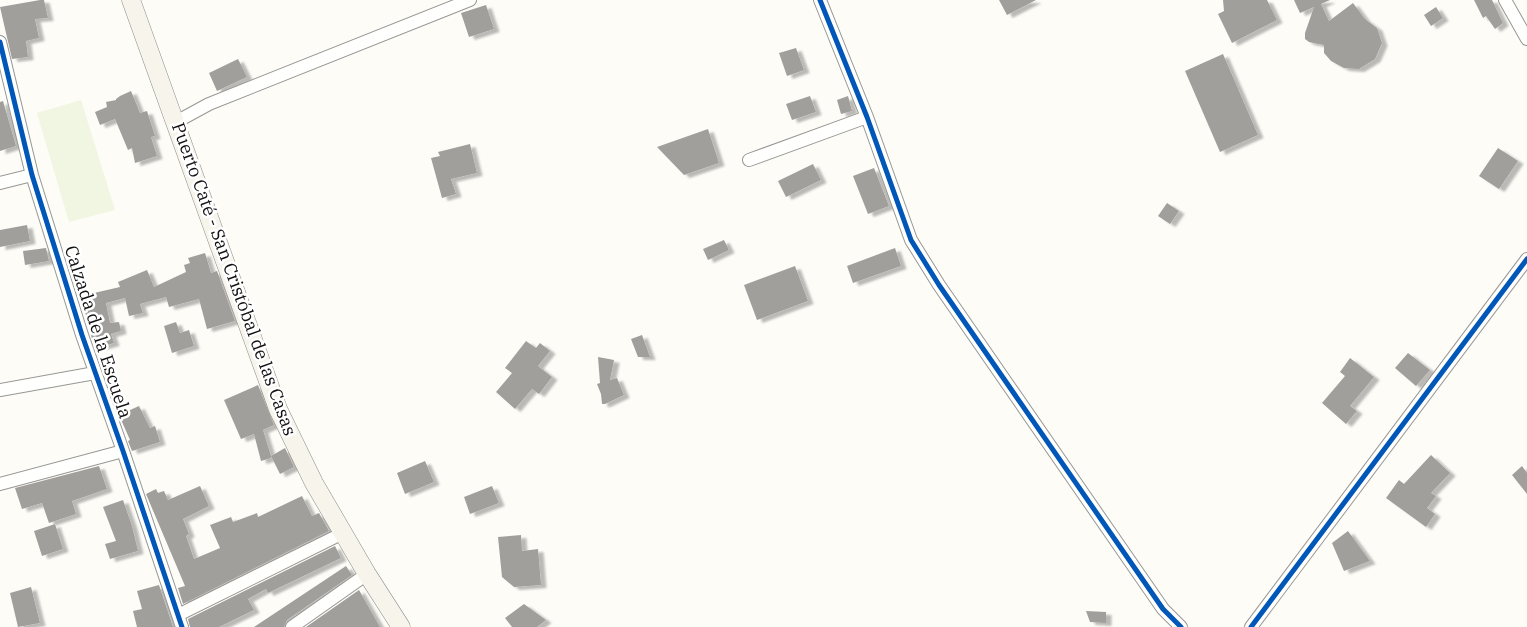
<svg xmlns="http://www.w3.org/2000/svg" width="1527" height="627" viewBox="0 0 1527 627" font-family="'IBM Plex Serif',serif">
  <defs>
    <filter id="shadow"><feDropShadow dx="5.5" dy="3" stdDeviation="1" flood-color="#0004"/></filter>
  </defs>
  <rect width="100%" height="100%" fill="#fdfcf7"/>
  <!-- pitch -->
  <path fill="#f0f6e1" d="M81 100 115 210 69 222 37 113Z"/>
  <!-- building -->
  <path fill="#a19f9c" filter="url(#shadow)" d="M40 0H44L48 18 35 19 39 38 26 41 28 57 12 59 0 7Z
    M999 0H1036L1007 15Z
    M1223 0H1267L1277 20 1232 43 1218 14 1224 11Z
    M1294 0H1330L1321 4 1329 21 1353 3 1365 19 1377 28 1382 43 1375 59 1359 69 1344 68 1331 61 1324 53V45L1309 42 1305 39V33L1314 7 1300 13Z
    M1474 0H1492L1503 23 1495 29 1486 16 1483 18Z
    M486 5 494 29 469 37 461 13Z
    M1436 7 1443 18 1431 26 1424 15Z
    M796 48 804 70 787 76 779 53Z
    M1223 54 1258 135 1220 152 1185 71Z
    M238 59 247 77 217 91 209 73Z
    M131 91 140 113 147 111 155 136 151 137 157 156 135 163 132 148 128 150 115 119 100 125 95 112 107 107 106 102 116 100V99L120 96Z
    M810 96 816 112 792 120 786 104Z
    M848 96 852 111 841 114 837 100Z
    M3 101 16 146 0 151V102Z
    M708 129 719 163 684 175 657 147Z
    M470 144 477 173 451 179 456 194 442 198 431 158 440 156 438 152Z
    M1498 148 1518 161 1499 189 1479 176Z
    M813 164 821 180 786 197 778 181Z
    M874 168 889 206 868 214 853 176Z
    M1167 203 1179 211 1170 224 1158 216Z
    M27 225 30 241 0 247V230Z
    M724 240 729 250 708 260 703 249Z
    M46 248 49 261 25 265 23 251Z
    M895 248 901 266 853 283 847 266Z
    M205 253 211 273 217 271 235 321 207 329 199 299 169 307 166 297 140 304 143 313 129 316 125 298 106 303 110 323 119 322 121 331 111 334 114 343 100 347 97 338 92 339 81 296 120 287 118 282 147 270 154 287 186 272 184 265 190 263 188 258Z
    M795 266 808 301 757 320 744 285Z
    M176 322 180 333 189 330 194 346 172 353 164 326Z
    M642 335 650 357H638L631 339Z
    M526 341 536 348 540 343 550 351 538 366 552 377 539 394 532 389 515 409 496 392 512 373 505 368Z
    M1408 353 1430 370 1416 386 1395 368Z
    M598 357 614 360 610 380 617 378 624 395 605 404H602L601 394 597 384 600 383Z
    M1350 358 1374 377 1350 406 1357 411 1346 424 1322 403 1345 376 1340 372Z
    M258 385 274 425 263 430 271 456 285 448 294 467 280 474 271 456V458L261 461 254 434 241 439 224 400Z
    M139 406 150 428 155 426 160 442 132 451 128 441 130 440 119 415Z
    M1431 455 1450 473 1431 493 1436 496 1427 508 1435 514 1426 527 1386 498 1399 480 1404 484Z
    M425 461 434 482 405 494 397 473Z
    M99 466 107 489 72 501 76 514 49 523 42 503 22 509 15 488Z
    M1522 466 1527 473V494L1512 475Z
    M200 486 209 506 183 519 189 534 186 536 194 559 220 548 210 525 231 517 233 522 257 513 258 517 302 496 312 516 319 513 329 531 183 604 178 588 185 586 146 494 156 489 158 493 164 491 168 500Z
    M492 486 499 503 470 514 464 497Z
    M123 500 132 526 138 551 110 559 105 544 116 541 103 507Z
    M55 524 63 549 42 556 34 531Z
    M1348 531 1370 561 1344 571 1332 543Z
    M521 535 522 551 538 549 541 585 514 587 502 577 498 537Z
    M335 546 341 558 268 593 266 589 248 599 254 610 219 627H190L188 619Z
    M346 566 352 575 287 620 284 627H254Z
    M159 585 173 627H137L133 611 142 609 137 591Z
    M31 587 40 623 18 627 10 593Z
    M359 590 380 627H306Z
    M524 604 546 620 537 627H512L505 618Z
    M1086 611 1106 612V623L1090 622Z"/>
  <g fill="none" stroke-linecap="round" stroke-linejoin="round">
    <defs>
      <path id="street" d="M820 0 867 117 911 240 939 285 1163 609 1181 627
        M1505 0 1527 39
        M0 42 32 175 82 335 123 451 182 627
        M176 122 209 104 470 0
        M749 160 867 117
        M0 183 32 175
        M0 390 95 373
        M0 484 123 451
        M178 615 343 533
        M292 627 367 574
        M1251 627 1527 259"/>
      <path id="secondary" d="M131 0 278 409 314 483 367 574 401 627"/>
    </defs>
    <!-- street casing -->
    <use href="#street" stroke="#979795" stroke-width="14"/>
    <!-- secondary casing -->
    <use href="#secondary" stroke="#8e8d8b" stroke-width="19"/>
    <!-- street -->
    <use href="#street" stroke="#fffffe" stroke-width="12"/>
    <!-- secondary -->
    <use href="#secondary" stroke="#f6f4eb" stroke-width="18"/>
    <defs>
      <path id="cycleway" d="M820 0 867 117 911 240 939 285 1163 609 1181 627
        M0 42 32 175 82 335 123 451 182 627
        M1251 627 1527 259"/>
    </defs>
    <!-- cycleway casing -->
    <use href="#cycleway" stroke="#fff" stroke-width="8"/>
    <!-- cycleway -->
    <use href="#cycleway" stroke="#0057b8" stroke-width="5"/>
  </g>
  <g text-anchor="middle" stroke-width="5" stroke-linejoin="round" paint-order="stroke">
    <!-- street labels -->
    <g font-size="18" fill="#111" stroke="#fff">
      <text transform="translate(234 279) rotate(70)" y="6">Puerto Caté - San Cristóbal de las Casas</text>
      <text transform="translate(98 332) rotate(72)" y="6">Calzada de la Escuela</text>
    </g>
  </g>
</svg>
